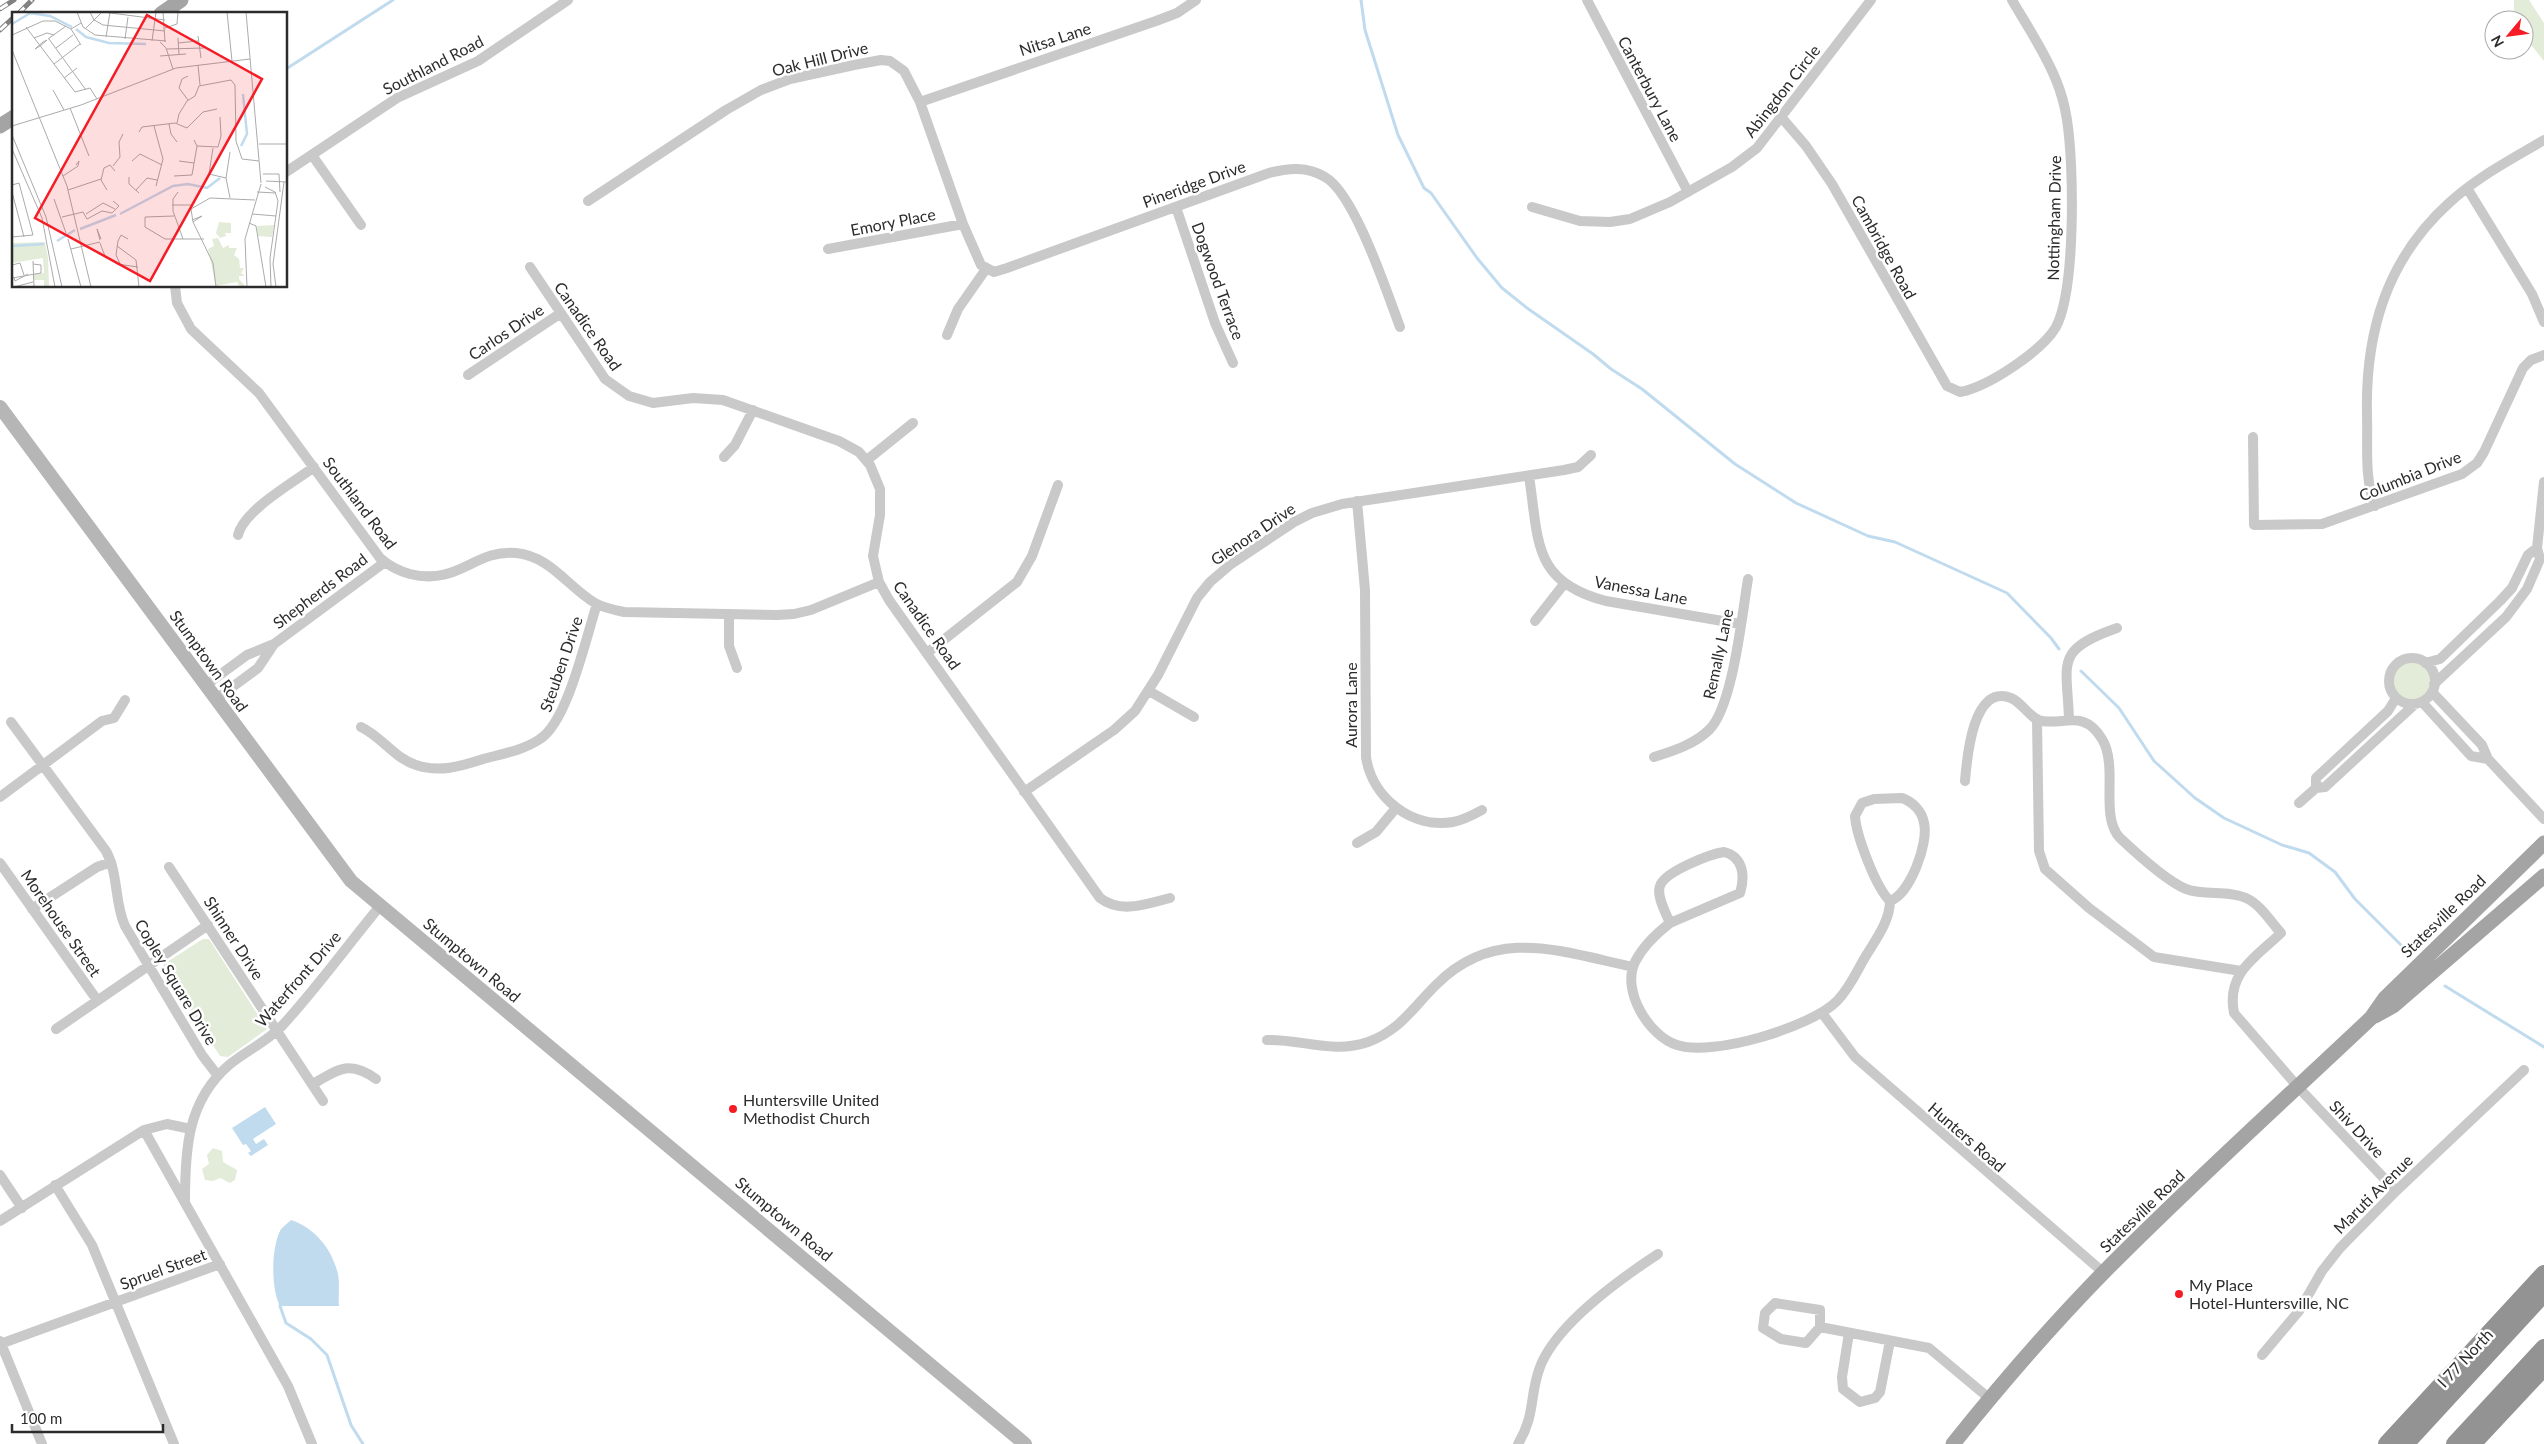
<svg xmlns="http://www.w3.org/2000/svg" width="2544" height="1444" viewBox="0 0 2544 1444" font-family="Lato,sans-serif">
  <rect width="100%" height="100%" fill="#fff"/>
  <!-- green -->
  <path fill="#e2ecd8" d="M2514 0H2529L2544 23V61L2524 36V20H2514Z
    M2389 681a23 23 0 1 1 46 0a23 23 0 1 1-46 0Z
    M203 939H209L267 1029 228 1057 220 1056 163 968 164 964Z
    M213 1148 222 1151 223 1162 237 1170 235 1180 230 1183 220 1178 213 1181 205 1180 202 1169 209 1164 207 1155Z"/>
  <!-- water -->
  <path fill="#c1dbee" d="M265 1107 276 1124 253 1139 256 1144 264 1139 268 1145 251 1156 248 1153 251 1151 246 1144 243 1145 232 1128Z
    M291 1220C315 1228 332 1249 338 1274 340 1284 338 1296 339 1306H280C271 1289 271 1249 280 1231 282 1227 288 1223 291 1220Z"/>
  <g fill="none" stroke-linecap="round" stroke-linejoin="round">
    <!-- stream -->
    <path stroke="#c1dbee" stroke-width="3" d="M1361 0 1365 30 1398 135 1424 188 1431 193 1477 258 1502 288 1527 308 1593 354 1611 369 1642 389 1735 464 1796 503 1868 536 1895 542 2007 593 2051 638 2059 649
      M286 69 393 0
      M2081 671 2119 708 2154 761 2195 798 2224 818 2282 845 2309 853 2335 872 2355 899 2408 952
      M2445 986 2544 1047
      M281 1303 280 1306 286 1323 311 1339 327 1355 351 1425 363 1444"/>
    <!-- street -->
    <path stroke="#c9c9c9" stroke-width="10" d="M1587 0 1688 192
      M920 102 1156 21 1177 13 1196 0
      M1782 118 1806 146 1832 184 1947 386 1960 392C1988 387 2042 351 2056 327 2076 289 2074 164 2067 120 2065 107 2061 92 2056 80 2045 52 2027 26 2012 0
      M312 155 361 225
      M286 172 397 98 478 61 568 0
      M2467 188 2532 294 2544 322
      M588 201 726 110 761 90 790 79 854 65 881 60 890 61 904 71 920 102 963 224 981 265 994 272 1007 268 1269 173C1288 168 1307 166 1325 177 1355 194 1387 293 1400 327
      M1176 207 1215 323 1233 363
      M1532 207 1580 221 1610 222 1630 219 1670 202 1732 167 1757 148 1871 0
      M828 249 963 224
      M530 267 605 379 629 396 653 403 693 398 723 400 839 441 859 452 870 465 880 489V515L873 556 879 582 889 600 1100 898C1121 914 1146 904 1170 898
      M175 286 177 303 191 329 259 393 380 558C389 566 399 571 410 574 459 586 474 549 516 553 550 556 568 587 595 603 604 608 614 610 624 612L777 615 794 614 811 610 879 582
      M947 335 958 309 986 269
      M468 375 561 313
      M2253 437 2254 525 2322 524 2462 474 2477 463 2484 452 2523 368 2531 360 2544 355
      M724 457 735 445 753 410
      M867 460 913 423
      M1529 476C1539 541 1532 582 1606 601L1740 624
      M1357 501 1365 590 1366 757C1372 798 1412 829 1453 822 1464 820 1473 815 1482 810
      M2375 506C2364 478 2368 445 2367 416 2365 333 2386 260 2449 203 2477 177 2512 159 2544 140
      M238 535C244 510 293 483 314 467
      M729 614V646L737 668
      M1535 621 1564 584
      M927 653 1017 582 1032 556 1058 485
      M2389 681a23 23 0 1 1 46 0a23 23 0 1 1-46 0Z
      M2425 663 2440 659 2500 601 2512 588 2528 555 2537 548
      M2434 684 2506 617 2527 589 2540 559 2537 548 2544 482
      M206 685 247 655 274 644 385 562
      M1149 691 1194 717
      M2432 692 2482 745 2488 759 2544 819
      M2396 698 2388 711 2316 778V788L2325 787 2415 704
      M216 699 258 668 274 644
      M2422 702 2471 756 2488 759
      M2037 719 2039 851 2045 869 2089 908 2154 957 2241 971
      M2069 719C2067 662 2054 650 2117 628
      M11 722 106 851C119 875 114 902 125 926L202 1055 218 1076
      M361 727C382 737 394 758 416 765 440 773 461 766 483 759 502 754 524 750 540 739 568 721 586 637 597 604
      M1654 757C1673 751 1693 745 1709 730 1733 707 1742 614 1748 579
      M1965 781C1967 757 1973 683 2011 698 2023 703 2030 719 2042 721 2065 725 2084 709 2102 739 2119 767 2099 816 2120 838 2136 853 2166 881 2186 889 2205 896 2228 890 2246 898 2260 904 2271 922 2281 933 2255 958 2226 973 2234 1013L2298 1087 2396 1191
      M1024 792 1114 730 1135 711 1158 675 1197 598 1210 582 1231 564 1294 522 1312 513 1342 504 1564 470 1578 467 1591 455
      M0 797 102 721 114 718 125 700
      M1902 798C1913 802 1922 811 1924 823 1929 843 1910 894 1890 901 1876 888 1856 835 1855 816L1862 803 1874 799Z
      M2299 803 2316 788
      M1357 843 1376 832 1396 808
      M1724 852C1744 857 1745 877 1740 893L1670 923C1666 913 1656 896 1660 886 1664 872 1710 854 1724 852Z
      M0 863 97 1000
      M169 867 323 1101
      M32 909 97 867 111 862
      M1670 923C1657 933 1642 948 1635 962 1621 991 1649 1036 1677 1045 1713 1057 1811 1027 1837 1001 1849 989 1856 973 1864 959 1874 942 1890 922 1890 901
      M1822 1013 1855 1057 2104 1273
      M56 1029 208 925
      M1267 1040C1302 1039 1333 1054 1368 1042 1401 1030 1413 1007 1437 984 1496 925 1562 952 1633 967
      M313 1084C338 1069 350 1060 376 1079
      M144 1130 288 1386 312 1444
      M0 1175 22 1208
      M55 1185 92 1245 174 1444
      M185 1201C185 1150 187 1101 229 1065 246 1051 266 1042 281 1027 316 989 347 946 380 906
      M0 1221 144 1130 167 1124 191 1129
      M1820 1327 1806 1343 1781 1339 1763 1328 1765 1313 1775 1303 1820 1310V1327L1929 1348 1990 1399
      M1849 1333 1842 1377 1843 1389 1860 1402 1875 1398 1880 1392 1890 1341
      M0 1341 42 1444
      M0 1344 220 1264
      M2262 1355 2299 1311 2322 1271 2340 1248 2396 1191 2524 1070
      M1518 1444C1536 1414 1529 1396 1540 1367 1556 1325 1620 1279 1658 1254"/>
    <!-- secondary -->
    <path stroke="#b6b6b6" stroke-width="14" d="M0 407 351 881 1025 1444"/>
    <!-- primary -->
    <path stroke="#a4a4a4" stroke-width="15" d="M161 14 181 0
      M0 126 14 117
      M2375 1016 2393 1006 2544 876
      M1953 1444C2001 1384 2051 1326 2105 1271 2191 1184 2282 1102 2371 1018L2385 998 2544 843"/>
    <!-- highway -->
    <path stroke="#939393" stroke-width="18" d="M2387 1444 2544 1274
      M2405 1444 2544 1293
      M2455 1444 2544 1348
      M2472 1444 2544 1367"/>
    <defs>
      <path id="rail" d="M0 9 14 0
        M18 14 32 0
        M0 30 14 17"/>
    </defs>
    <!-- rail casing -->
    <use href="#rail" stroke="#818181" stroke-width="5"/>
    <!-- rail -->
    <use href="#rail" stroke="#fff" stroke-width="3" stroke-dasharray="9" stroke-linecap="butt"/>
  </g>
  <!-- markers -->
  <g fill="#f51c26" stroke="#fff" stroke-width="2">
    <circle cx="733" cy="1109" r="5"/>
    <circle cx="2179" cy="1294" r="5"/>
  </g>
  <g text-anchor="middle" stroke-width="5" stroke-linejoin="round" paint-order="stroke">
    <!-- street labels -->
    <g font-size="16" fill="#2c2c2c" stroke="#fff">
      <text transform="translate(1055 39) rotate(-18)" y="6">Nitsa Lane</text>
      <text transform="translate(820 59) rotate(-14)" y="6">Oak Hill Drive</text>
      <text transform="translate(433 65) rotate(-27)" y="6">Southland Road</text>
      <text transform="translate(1650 89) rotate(62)" y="6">Canterbury Lane</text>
      <text transform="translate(1782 91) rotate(-52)" y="6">Abingdon Circle</text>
      <text transform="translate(1194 184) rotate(-20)" y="6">Pineridge Drive</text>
      <text transform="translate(2054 218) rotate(-89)" y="6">Nottingham Drive</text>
      <text transform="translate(893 222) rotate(-11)" y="6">Emory Place</text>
      <text transform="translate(1884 247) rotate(61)" y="6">Cambridge Road</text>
      <text transform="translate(1218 281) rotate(70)" y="6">Dogwood Terrace</text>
      <text transform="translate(588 326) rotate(55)" y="6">Canadice Road</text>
      <text transform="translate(506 332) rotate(-34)" y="6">Carlos Drive</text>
      <text transform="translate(2410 476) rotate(-22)" y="6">Columbia Drive</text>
      <text transform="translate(360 503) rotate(53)" y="6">Southland Road</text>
      <text transform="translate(1253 534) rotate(-34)" y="6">Glenora Drive</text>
      <text transform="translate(1641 590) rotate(11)" y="6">Vanessa Lane</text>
      <text transform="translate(320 591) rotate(-37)" y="6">Shepherds Road</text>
      <text transform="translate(927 625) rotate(55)" y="6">Canadice Road</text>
      <text transform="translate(1718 654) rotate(-78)" y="6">Remally Lane</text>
      <text transform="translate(209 661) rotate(54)" y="6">Stumptown Road</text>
      <text transform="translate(561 664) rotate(-71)" y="6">Steuben Drive</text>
      <text transform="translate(1351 705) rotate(-90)" y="6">Aurora Lane</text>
      <text transform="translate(2443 916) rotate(-44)" y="6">Statesville Road</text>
      <text transform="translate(61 923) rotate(55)" y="6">Morehouse Street</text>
      <text transform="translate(234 938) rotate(57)" y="6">Shinner Drive</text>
      <text transform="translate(472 960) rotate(40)" y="6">Stumptown Road</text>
      <text transform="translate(298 979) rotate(-49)" y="6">Waterfront Drive</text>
      <text transform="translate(176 982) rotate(59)" y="6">Copley Square Drive</text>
      <text transform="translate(2357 1129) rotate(47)" y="6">Shiv Drive</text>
      <text transform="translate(1967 1137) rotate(41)" y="6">Hunters Road</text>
      <text transform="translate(2373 1194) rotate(-45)" y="6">Maruti Avenue</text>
      <text transform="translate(2142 1211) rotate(-44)" y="6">Statesville Road</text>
      <text transform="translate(784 1219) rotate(40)" y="6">Stumptown Road</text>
      <text transform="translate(163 1269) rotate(-20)" y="6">Spruel Street</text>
      <text transform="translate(2465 1358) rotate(-47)" y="6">I 77 North</text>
    </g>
    <!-- poi labels -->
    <g font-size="16" fill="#2c2c2c" stroke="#fff" text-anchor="start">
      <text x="743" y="1106">Huntersville United<tspan x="743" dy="18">Methodist Church</tspan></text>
      <text x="2189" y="1291">My Place<tspan x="2189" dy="18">Hotel-Huntersville, NC</tspan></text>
    </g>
  </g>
  <!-- overview -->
  <g transform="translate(12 12)">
    <rect width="275" height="275" fill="#fff"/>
    <path d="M207 210 219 211V221H213L214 224 208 226 204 221ZM262 213 260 225 246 224 245 214ZM206 226 211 236 217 233V236H225L222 243 227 247 228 256H232L229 261 233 264H227V267L234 275H228L225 270 204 274 196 237 202 234 200 227ZM33 230 36 246 37 275H32V268H21V262L32 261 31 246 0 251V231Z" fill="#e2ecd8"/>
    <path fill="none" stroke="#c1dbee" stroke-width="2.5" d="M18 1 38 4 60 15M0 12 20 0M64 17 74 25 97 31 134 32M229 134 235 122 231 82M108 202 161 174 176 172 195 176 208 166M68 217 104 203M45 229 63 218M0 234 32 232"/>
    <path fill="none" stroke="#ababab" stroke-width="1" d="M65 0 71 15 83 23 154 29M78 0 82 8 91 13 153 19M91 0 153 8M151 0 153 30M215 0 220 49M234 0 249 171M14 15 63 80 78 76 85 87M153 16 165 12 166 0M59 17 69 33M73 17 90 0M0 23 31 9H43L59 17 69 11M186 24 189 46M94 25 98 0M22 26 35 21 42 23M166 26 167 43M36 27 54 14M37 27 74 78M113 27 116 5M35 28 28 34 23 37 31 30ZM140 29 144 0M148 30 154 36 161 57M166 31 186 29M44 36 61 23M155 37 192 36M0 38 55 174 79 275M148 44 174 42M42 52 68 32M186 53 188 73M52 66 65 56M275 71V91M41 78 52 98M176 88 167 76 170 67 176 64M58 96 77 144M165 111 167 102 175 89 183 84 187 74 219 68 223 73 224 129 230 147 247 149M157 112 159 122 165 130M0 114 69 93 164 56 238 47M142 114 151 147 144 174M127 120 130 115 163 111 175 116 191 100 205 97M0 123 34 205 50 275M247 132H275M185 134 206 135 209 124 208 105M201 136 197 162 214 166M0 137 30 206 43 275M120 149 128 142 150 153M167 149 182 151M101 154 108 145 107 130 111 122M251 162H267L268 180M51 164 66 154 67 149 64 153M162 164 180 163 185 134 182 128M117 165V172L127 181M254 169 275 170M0 173 7 171 21 223 0 225M253 175 263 180 266 189 258 246 259 275M56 178 89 167M95 178 89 168 92 156 98 153 103 159M124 178 135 166 145 168M0 180 12 225M166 180 161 187V199L171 227M245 180 264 181M218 186 214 166 218 140M42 187 54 221M160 193H181M74 202 91 191 103 197M240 202 264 204M162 204 133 205V215L153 227H192M50 205 71 200 75 207 90 199 100 201 107 194 101 189M180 208 190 204 181 210M237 211 244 214 254 275M56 227 69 275M88 228 85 217 89 227M88 231 93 244 105 252 126 255M105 234 124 248 127 275M59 237 88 230M21 249 22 275M0 253 8 251 12 263M109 254 104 243 106 229 109 223 116 227M0 266 29 261V253L21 252M2 266 3 269 16 262M2 275 21 270M204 275 201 251 181 210 179 197 198 186 243 188M235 275 233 227 249 172M264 275 261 252 272 170"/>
    <path fill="#f51c26" fill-opacity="0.15" stroke="#f51c26" stroke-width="2.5" d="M135 3 250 67 138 269 23 206Z"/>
    <rect width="275" height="275" fill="none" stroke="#2c2c2c" stroke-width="2.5"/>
  </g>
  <!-- north arrow -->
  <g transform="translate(2509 35) rotate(241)"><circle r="24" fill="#ffffff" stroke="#ababab"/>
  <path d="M0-4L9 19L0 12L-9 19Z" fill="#f51c26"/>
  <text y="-8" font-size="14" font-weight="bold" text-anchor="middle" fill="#2c2c2c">N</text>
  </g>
  <!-- scale -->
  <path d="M12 1424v8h151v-8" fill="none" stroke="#2c2c2c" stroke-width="2.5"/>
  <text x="20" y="1424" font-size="15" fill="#2c2c2c" stroke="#ffffff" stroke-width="4" paint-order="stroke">100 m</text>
</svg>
